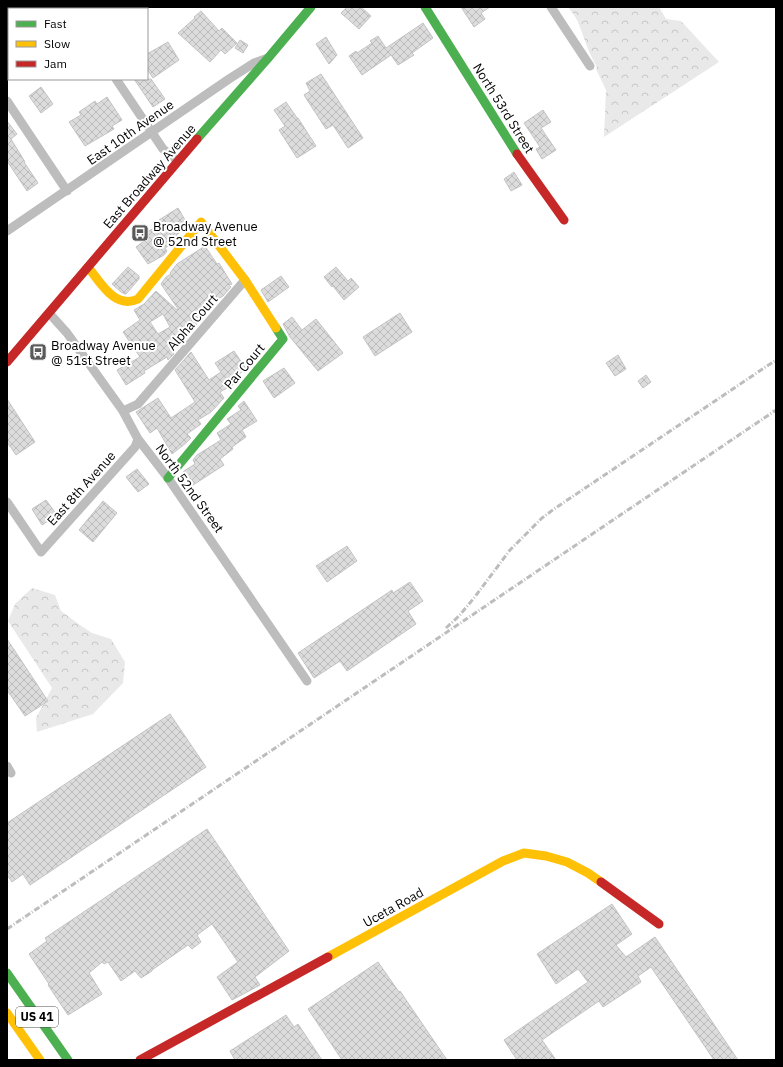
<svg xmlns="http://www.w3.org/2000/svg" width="783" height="1067" viewBox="0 0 783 1067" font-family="'IBM Plex Sans',sans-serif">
  <defs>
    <pattern id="forest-crowns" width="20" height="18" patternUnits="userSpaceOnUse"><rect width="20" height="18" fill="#e9e9e9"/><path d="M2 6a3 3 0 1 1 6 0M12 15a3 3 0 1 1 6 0" fill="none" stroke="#c6c6c6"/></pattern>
    <pattern id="building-cross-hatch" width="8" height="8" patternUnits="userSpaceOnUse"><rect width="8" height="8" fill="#dcdcdc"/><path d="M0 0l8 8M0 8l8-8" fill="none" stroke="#bbb"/></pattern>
  </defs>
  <rect width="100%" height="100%" fill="#fff"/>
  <!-- forest -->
  <path fill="url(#forest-crowns)" d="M568 7H659L666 19 681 21 719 62 604 137 606 90 596 69 597 67C588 53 584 36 577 20 575 16 571 11 568 7Z
    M32 588 55 595 61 611 80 625 92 633 111 639 125 662 123 683 93 714 37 732 36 718 52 688 8 621 15 604Z"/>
  <!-- building -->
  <path fill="url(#building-cross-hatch)" stroke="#c4c4c4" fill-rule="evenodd" d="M347 7H361L371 16 359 29 341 13Z
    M461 7H490L481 13 485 19 474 27Z
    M201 11 219 31 222 28 237 43 225 54 221 50 210 62 178 33 195 18 194 17Z
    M423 23 433 38 412 53 414 55 398 65 391 55 362 75 349 56 356 51 357 53 372 43 370 41 378 36 386 48Z
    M326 37 337 55 329 64 316 44Z
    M240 40 248 45 243 53 235 48Z
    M168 42 179 60 153 78 147 69V54Z
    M321 74 363 138 348 148 333 125 326 129 304 95 310 91 306 83Z
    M134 79H151L165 99 153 107Z
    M41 87 53 104 41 113 29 96Z
    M107 97 122 120 112 126 114 129 85 146 69 122 81 115 79 112 95 101 97 104Z
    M286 102 297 118H298L316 146 297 158 279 130 285 126 274 110Z
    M543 110 551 122 541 128 556 150 542 159 536 149 540 147 524 123Z
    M7 121 17 134 11 139 25 162H24L38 183 27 191 7 161Z
    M514 172 522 185 511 191 504 179Z
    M178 208 188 225 184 230 176 235 178 237 173 243 165 248 167 251 164 255 148 264 136 247 147 239 144 234 162 223 159 220Z
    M205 246 217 264 219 263 232 284 229 285 231 287 223 296 206 306 209 310 194 320 197 324 182 335 184 338 169 347 174 354 168 360 167 357 144 371 145 373 126 385 117 370 140 357 123 332 140 320 134 310 144 304 156 291 177 310 178 309 161 284 166 277 171 274 170 273 177 264ZM163 314 170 327 158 334 150 322Z
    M128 267 139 276V279L126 294H125L121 292 112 284Z
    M336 267 348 281 351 278 359 287 344 300 333 286 332 287 324 277Z
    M281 276 289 287 268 302 261 290Z
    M400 313 412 332 375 356 363 337Z
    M292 317 302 330 316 319 343 353 318 371 290 337 283 324Z
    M234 351 246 369 233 378 236 383 220 392 224 398 211 412 198 420 201 424 187 434 191 438 186 443 172 454 157 428 150 433 136 412 158 398 171 418 195 402 175 370 190 353 191 352 209 380 221 372 215 363Z
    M618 355 626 369 615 376 606 363Z
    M284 368 295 383 274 398 263 381Z
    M646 375 651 382 643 388 638 381Z
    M7 399 35 442 16 455 7 442Z
    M244 401 257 421 242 430 246 437 232 447 233 449 220 459 224 465 190 487 182 474 184 471 195 464 193 460 197 455 221 440 217 433 231 424 227 419 241 410 238 406Z
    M137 469 149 484 138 492 126 477Z
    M46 500 57 515 42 525 32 509Z
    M103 501 117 513 93 542 79 530Z
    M347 546 357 561 327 582 316 566Z
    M410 582 423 601 408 611 416 624 347 671 340 661 314 678 298 653 392 590 393 593Z
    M7 639 48 701 25 716 7 690Z
    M170 714 206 767 30 885 23 874 12 882 7 875V823Z
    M207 829 289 951 255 977 260 985 232 1000 217 977 238 962 212 924 197 935 201 942 192 949 188 945 152 970V971L141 978 135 971 121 981 108 962 104 964 102 962 89 973 102 994 68 1015 48 985 49 984 29 954 47 941 45 938Z
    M612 904 632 934 616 945 626 957 655 937 738 1060H714L651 967 638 976 641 982 603 1007 599 1001 542 1040 556 1060H517L504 1040 588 982 578 969 556 984 537 954Z
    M378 962 399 992 400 991 447 1060H342L308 1009Z
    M286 1015 294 1027 298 1024 322 1060H235L230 1051Z"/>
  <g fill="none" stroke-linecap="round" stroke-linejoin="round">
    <!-- street -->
    <path stroke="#bdbdbd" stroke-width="9" d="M67 7 69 9
      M551 7 590 66
      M116 79 163 149 178 161
      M7 101 67 191
      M7 231 229 79 254 63 268 58
      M49 313 67 333 123 411 138 439 168 478 307 681
      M123 411 138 404 245 280
      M7 502 41 552 135 447 138 439
      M7 766 11 773"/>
    <!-- fast -->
    <path stroke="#4caf50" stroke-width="9" d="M425 7 517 154
      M197 139 269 57 311 7
      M168 478 283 339 276 328
      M7 973 68 1060"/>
    <!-- slow -->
    <path stroke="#ffc107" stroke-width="9" d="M88 267C100 282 115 310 138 299L201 222 245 280 276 328
      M328 957 503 861 524 853 546 856 567 862 588 873 601 882
      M7 1013 40 1060"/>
    <!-- jam -->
    <path stroke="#c62828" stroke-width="9" d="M517 154 564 220
      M7 362 197 139
      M601 882 659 924
      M140 1060 328 957"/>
    <!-- rail -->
    <path stroke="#bdbdbd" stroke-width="3" stroke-dasharray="6 2 1 2" stroke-linecap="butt" d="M446 628 459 616 474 598 510 550 542 518 554 509 776 360
      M7 929 776 410"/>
  </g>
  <!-- icons -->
  <defs>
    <symbol id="bus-square" viewBox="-11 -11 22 22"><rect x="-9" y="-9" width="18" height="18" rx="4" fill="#595959" stroke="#fff"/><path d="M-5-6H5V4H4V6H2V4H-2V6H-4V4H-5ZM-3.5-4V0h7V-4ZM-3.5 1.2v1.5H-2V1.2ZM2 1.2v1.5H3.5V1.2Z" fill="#fff"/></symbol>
  </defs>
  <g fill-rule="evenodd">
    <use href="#bus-square" x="130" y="223" width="20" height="20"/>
    <use href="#bus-square" x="28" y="342" width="20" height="20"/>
  </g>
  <g text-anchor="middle" stroke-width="4" stroke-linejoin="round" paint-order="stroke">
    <!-- shield labels -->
    <rect fill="#fff" stroke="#4c4c4c" stroke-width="1" x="16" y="1007" width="42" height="20" rx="3"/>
    <g font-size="12" font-weight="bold" fill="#000">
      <text x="37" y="1021">US 41</text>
    </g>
    <!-- street labels -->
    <g font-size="13" fill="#000" stroke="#fff">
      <text transform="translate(504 108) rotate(58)" y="5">North 53rd Street</text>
      <text transform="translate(130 132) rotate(-35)" y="5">East 10th Avenue</text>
      <text transform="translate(149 176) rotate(-49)" y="5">East Broadway Avenue</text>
      <text transform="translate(192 322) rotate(-49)" y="5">Alpha Court</text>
      <text transform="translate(244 366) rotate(-50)" y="5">Par Court</text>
      <text transform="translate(81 488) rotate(-48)" y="5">East 8th Avenue</text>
      <text transform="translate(190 488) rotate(54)" y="5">North 52nd Street</text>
      <text transform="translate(393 907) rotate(-29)" y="5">Uceta Road</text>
    </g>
    <!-- poi labels -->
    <g font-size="13" fill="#000" stroke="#fff" text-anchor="start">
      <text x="153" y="231">Broadway Avenue<tspan x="153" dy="15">@ 52nd Street</tspan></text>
      <text x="51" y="350">Broadway Avenue<tspan x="51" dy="15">@ 51st Street</tspan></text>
    </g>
  </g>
  <!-- border -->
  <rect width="783" height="1067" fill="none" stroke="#000000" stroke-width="16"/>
  <!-- legend -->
  <rect x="8" y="8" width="140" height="72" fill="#ffffff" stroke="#999999"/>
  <rect x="16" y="21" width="20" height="6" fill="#4caf50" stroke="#999999"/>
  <text x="44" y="28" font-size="12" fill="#000000">Fast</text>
  <rect x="16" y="41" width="20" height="6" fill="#ffc107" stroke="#999999"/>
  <text x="44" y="48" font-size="12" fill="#000000">Slow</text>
  <rect x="16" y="61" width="20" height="6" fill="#c62828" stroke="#999999"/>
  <text x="44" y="68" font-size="12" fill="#000000">Jam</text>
</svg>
